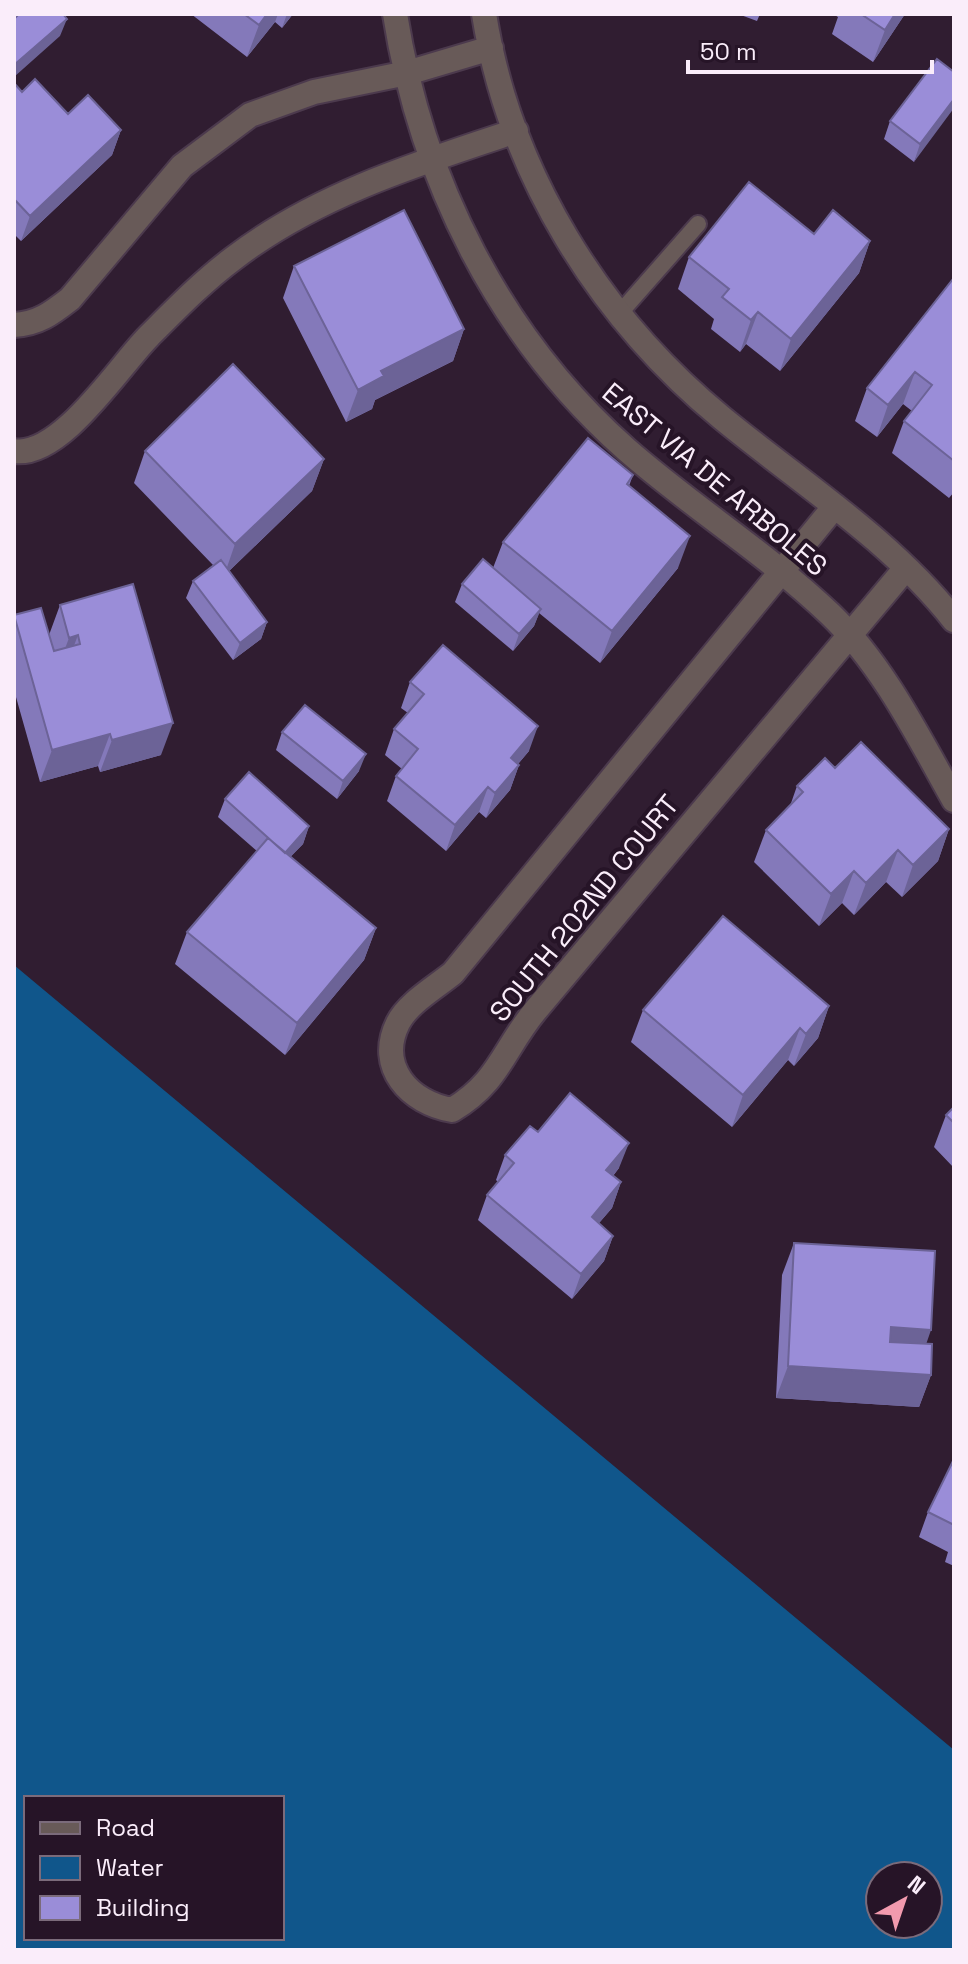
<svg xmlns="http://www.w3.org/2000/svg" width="968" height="1964" viewBox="0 0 968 1964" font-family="'Space Grotesk',sans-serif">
  <rect width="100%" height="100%" fill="#301d31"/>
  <!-- water -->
  <path fill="#10568b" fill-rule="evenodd" d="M14 965 954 1750V1950H14ZM26 1798H282V1938H26ZM880 1876H928V1924H880Z"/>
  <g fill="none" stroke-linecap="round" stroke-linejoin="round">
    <defs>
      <path id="lane" d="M619 314 698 224"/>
      <path id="street" d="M395 14C421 180 500 338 627 450 692 507 766 553 830 614 883 665 918 736 954 800
        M484 14C509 172 599 317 722 418 801 483 890 539 954 620
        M14 325C38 324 52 313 70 299L182 166 250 115 314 92 407 73 491 48
        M14 451C61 458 119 366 149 336 176 309 203 281 234 258 316 195 419 163 516 131
        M835 506 453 973C436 987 408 1003 398 1023 376 1067 410 1103 452 1110 499 1082 503 1050 535 1011L906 568"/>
    </defs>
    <!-- lane casing -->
    <use href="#lane" stroke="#4c3a4d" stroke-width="20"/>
    <!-- street casing -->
    <use href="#street" stroke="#4c3a4d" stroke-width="28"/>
    <!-- lane -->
    <use href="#lane" stroke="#685a58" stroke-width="16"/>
    <!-- street -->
    <use href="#street" stroke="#685a58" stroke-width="24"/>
  </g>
  <!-- wall -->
  <path fill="#8479ba" d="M191 14H293L282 28 275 22 247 57Z
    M738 14H760L757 21Z
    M833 14H905L873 62 832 34 838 17Z
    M954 72 914 162 884 139 890 121Z
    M14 83 22 92 68 114 121 130 112 155 21 241 14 234Z
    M814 234 870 241 859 273 780 371 746 344 740 352 711 329 714 319 678 289 689 257Z
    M294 266 464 329 453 361 375 400 372 409 346 422 283 298Z
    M954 280V492L949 498 892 453 904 421 912 411 903 404 877 437 855 421 867 388Z
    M145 451 324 459 312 491 229 571 267 622 261 639 233 660 186 598 193 581 213 565 134 483Z
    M633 475 629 486 678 568 600 663 539 613 534 626 513 651 455 602 462 584 493 568 503 542Z
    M60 605 161 755 100 772 98 766 40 782 14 690V615L49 635Z
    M410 682 529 751 518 764 519 765 510 790 486 818 479 812 446 851 387 801 396 776 402 769 385 755 394 729 408 713 401 708Z
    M282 732 359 771 337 799 276 750Z
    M835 768 949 829 938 861 902 897 886 882 854 915 842 903 819 926 754 862 766 830 790 806 797 786Z
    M225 799 309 826 303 844 290 857 376 928 364 960 285 1055 175 964 187 932 257 851 218 817Z
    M829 1006 818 1038 794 1066 788 1060 732 1127 631 1042 643 1010Z
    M954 1107V1168L934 1147 946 1115Z
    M538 1132 619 1168 613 1176 621 1182 612 1208 599 1223 613 1236 604 1261 572 1299 478 1220 487 1195 498 1182 496 1180 505 1155Z
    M794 1243 926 1344 931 1375 919 1407 776 1398 782 1275Z
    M954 1459V1566L945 1562 948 1552 919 1537 928 1512Z"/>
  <!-- shaded-wall -->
  <path fill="#6c6397" d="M267 14H278L275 22 247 57 259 25Z
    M287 14H293L282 28Z
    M895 14H905L873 62 885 30Z
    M67 19 60 36 14 77V65Z
    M954 99V108L914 162 920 144Z
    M121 130 112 155 21 241 30 216Z
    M870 241 859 273 780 371 791 339Z
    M758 312 746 344 740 352 751 320Z
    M464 329 453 361 375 400 372 409 346 422 358 390 381 371Z
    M915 372 903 404 877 437 888 405Z
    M324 459 312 491 224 576 235 544Z
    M690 536 678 568 600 663 612 631Z
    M541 609 534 626 513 651 519 634Z
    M267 622 261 639 233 660 240 643Z
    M78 635 66 667 57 670 69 638Z
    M173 723 161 755 100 772 112 740Z
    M538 726 529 751 502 783 511 758Z
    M110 734 98 766 40 782 52 750Z
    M366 754 359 771 337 799 343 781Z
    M519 765 510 790 486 818 495 793Z
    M488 787 479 812 446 851 455 825Z
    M309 826 303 844 278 870 285 853Z
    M949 829 938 861 902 897 913 865Z
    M898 850 886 882 854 915 866 883Z
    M854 871 842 903 819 926 831 894Z
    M376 928 364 960 285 1055 297 1023Z
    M829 1006 818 1038 794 1066 806 1034Z
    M800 1028 788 1060 732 1127 743 1095Z
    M629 1143 619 1168 597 1195 606 1170Z
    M621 1182 612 1208 582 1243 592 1217Z
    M613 1236 604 1261 572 1299 581 1274Z
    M891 1327 931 1330 920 1362 880 1360Z
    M788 1366 931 1375 919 1407 776 1398Z"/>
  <!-- building -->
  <path fill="#9a8dd8" stroke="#6c6397" stroke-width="2" d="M19 14H63L67 19 14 65V19Z
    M244 14H267L259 25Z
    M861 14H895L885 30Z
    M937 59 954 72V99L920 144 890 121Z
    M35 79 68 114 88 95 121 130 30 216 14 199V83L22 92Z
    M749 182 814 234 833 210 870 241 791 339 758 312 751 320 722 297 729 289 689 257Z
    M404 210 464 329 381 371 384 376 358 390 294 266Z
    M953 279 954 280V461L904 421 932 385 915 372 888 405 867 388Z
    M233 364 324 459 235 544 145 451Z
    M588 438 633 475 627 484 690 536 612 631 503 542Z
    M483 559 541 609 519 634 462 584Z
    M221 560 267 622 240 643 193 581Z
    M133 584 173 723 112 740 110 734 52 750 14 615 41 608 54 651 80 644 78 635 69 638 60 605Z
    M443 645 538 726 511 758 519 765 495 793 488 787 455 825 396 776 418 749 394 729 424 694 410 682Z
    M305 705 366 754 343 781 282 732Z
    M861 742 949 829 913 865 898 850 866 883 854 871 831 894 766 830 803 792 797 786 825 758 835 768Z
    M249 772 309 826 285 853 225 799Z
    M268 838 376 928 297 1023 187 932Z
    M723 916 829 1006 806 1034 800 1028 743 1095 643 1010Z
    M570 1093 629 1143 606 1170 621 1182 592 1217 613 1236 581 1274 487 1195 514 1163 505 1155 530 1126 538 1132Z
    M954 1107V1123L946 1115Z
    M794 1243 935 1251 931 1330 891 1327 890 1342 932 1344 931 1375 788 1366Z
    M954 1459V1525L928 1512Z"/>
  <g text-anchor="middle" stroke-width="8" stroke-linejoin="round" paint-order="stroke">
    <!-- street labels -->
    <g font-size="28" fill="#faedfa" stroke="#261427">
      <text transform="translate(715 479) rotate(40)" y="10">EAST VIA DE ARBOLES</text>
      <text transform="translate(584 908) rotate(-51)" y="10">SOUTH 202ND COURT</text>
    </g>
  </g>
  <!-- border -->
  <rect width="968" height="1964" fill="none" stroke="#faedfa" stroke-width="32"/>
  <!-- legend -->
  <rect x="24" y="1796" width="260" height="144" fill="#261427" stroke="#7b6b7b" stroke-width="2"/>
  <rect x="40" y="1822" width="40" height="12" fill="#685a58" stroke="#7b6b7b" stroke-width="2"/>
  <text x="96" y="1836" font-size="24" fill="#faedfa">Road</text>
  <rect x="40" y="1856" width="40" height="24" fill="#10568b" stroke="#7b6b7b" stroke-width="2"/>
  <text x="96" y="1876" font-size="24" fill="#faedfa">Water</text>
  <rect x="40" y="1896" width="40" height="24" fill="#9a8dd8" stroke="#7b6b7b" stroke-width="2"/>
  <text x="96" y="1916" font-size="24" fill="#faedfa">Building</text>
  <!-- north arrow -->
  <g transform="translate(904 1900) rotate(40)"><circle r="38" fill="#261427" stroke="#7b6b7b" stroke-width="2"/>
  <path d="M0-6L14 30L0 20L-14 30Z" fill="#f29aae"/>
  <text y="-12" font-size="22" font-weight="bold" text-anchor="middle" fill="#faedfa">N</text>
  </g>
  <!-- scale -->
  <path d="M688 60v12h244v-12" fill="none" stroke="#faedfa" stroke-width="4"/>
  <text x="700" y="60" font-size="24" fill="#faedfa" stroke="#261427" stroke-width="6" paint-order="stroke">50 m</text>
</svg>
